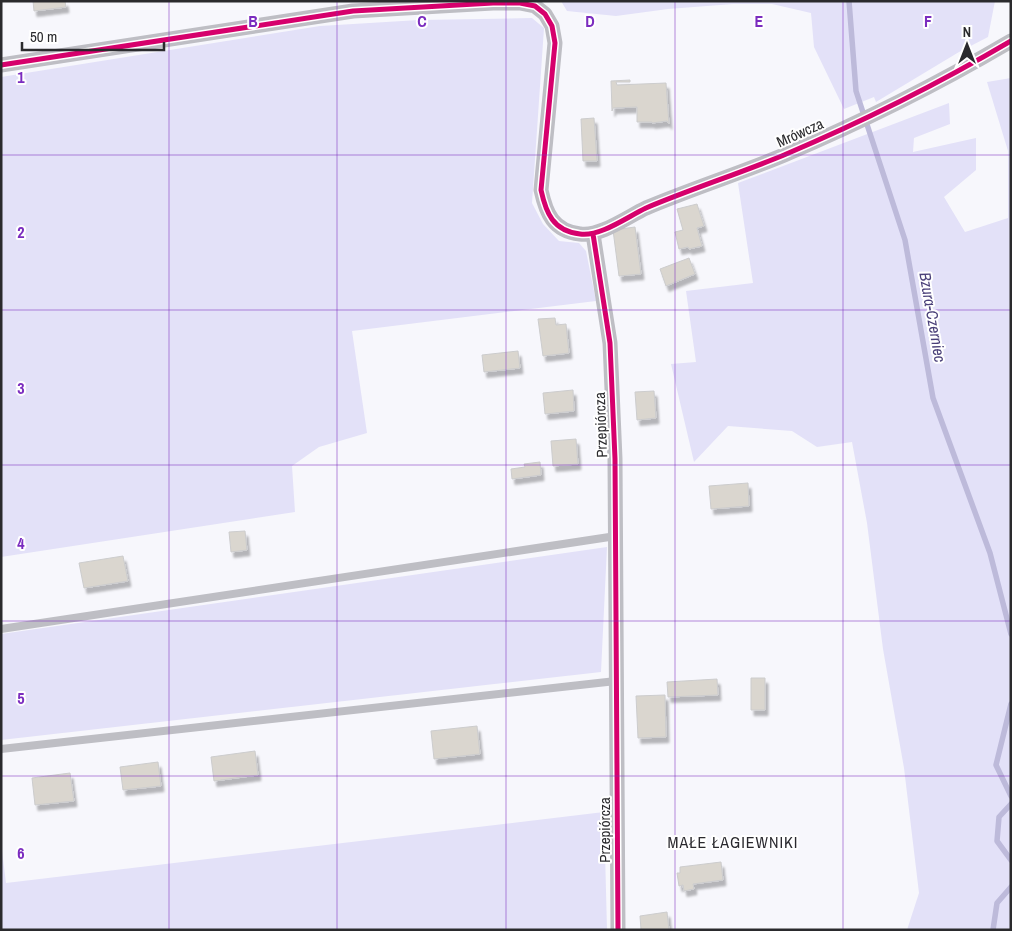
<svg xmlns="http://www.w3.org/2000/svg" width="1012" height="931" viewBox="0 0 1012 931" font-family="'Archivo Narrow',sans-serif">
  <defs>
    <filter id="shadow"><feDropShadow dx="3" dy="5.5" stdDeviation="1" flood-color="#0004"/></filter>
  </defs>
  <rect width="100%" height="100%" fill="#f7f7fc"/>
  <!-- green -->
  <path fill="#e3e1f8" d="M561 1H995L988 37 959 52 876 102 874 97 844 109 814 47 811 13 772 4H733L668 9 616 16 567 11Z
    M532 18 544 28 532 203 543 224 559 241 579 243 586 251 596 301 352 331 367 433 319 447 292 466 295 512 1 557V77L320 26 419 20Z
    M1011 78V930H907L919 893 904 768 883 649 867 523 852 442 817 447 792 431 728 426 694 462 671 364 696 362 686 291 753 283 738 183 949 103 950 124 914 138 913 152 976 138V170L944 197 965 232 1008 218V151L987 82Z
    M607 547 601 672 1 740V634Z
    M604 812 607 930H1V843L6 883Z"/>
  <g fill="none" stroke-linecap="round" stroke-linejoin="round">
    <!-- stream -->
    <path stroke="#bdbada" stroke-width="5.5" d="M849 1 856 91 905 240 933 398 990 553 1011 634
      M1011 704 996 765 1011 796
      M1011 804 999 817 997 841 1011 860
      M993 930 997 903 1011 887"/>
  </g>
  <!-- building -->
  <path fill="#dad6cf" stroke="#cccccd" filter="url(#shadow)" d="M33 1H65L66 7 34 11Z
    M630 80V82H616L617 85 666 83 669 124 667 121 652 123V122H637V107L613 108 612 111 611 81Z
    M594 118 597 161H583L581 119Z
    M697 204 704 226 697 228 702 246 689 249 688 247 679 249 675 232 683 230 677 209Z
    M635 227 641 274 619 276 613 230Z
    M689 258 695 274 666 286 660 269Z
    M555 318 556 325 566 324 569 353 543 356 538 319Z
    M518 351 520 368 484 372 482 355Z
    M573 390 574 411 545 414 543 393Z
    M654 391 656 418 637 420 635 392Z
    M576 439 578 464 553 466 551 441Z
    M540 462 541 475 512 479 511 469 525 467 524 464Z
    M748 483 749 506 711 509 709 486Z
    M245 531 247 550 231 552 229 532Z
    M123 556 128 581 84 588 79 563Z
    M751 678H765V710H751Z
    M717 679 718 695 668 697 667 682Z
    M665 695 666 737 638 738 636 696Z
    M477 726 480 754 434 759 431 731Z
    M255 751 258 775 214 781 211 757Z
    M158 762 161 786 123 790 120 767Z
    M70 773 74 801 35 805 32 778Z
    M721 862 723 880 693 884 694 889 684 891 683 885 679 886 677 873H680V867Z
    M667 912 669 930H641L640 916Z"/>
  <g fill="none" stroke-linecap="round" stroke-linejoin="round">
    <!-- lane -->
    <path stroke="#bebec4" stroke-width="8" d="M1 629 616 536
      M1 749 616 681"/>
    <!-- street -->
    <path stroke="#bebec4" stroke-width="15" d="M1 65 353 11 493 3H520L535 6 545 14 552 26 555 43 541 190C546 213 553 231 580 234 600 237 627 217 646 208 691 189 738 174 784 155 862 122 938 84 1011 41
      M593 234 610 343 615 459 618 930"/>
    <defs>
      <path id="cycleway" d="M1 65 353 11 493 3H520L535 6 545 14 552 26 555 43 541 190C546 213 553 231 580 234 600 237 627 217 646 208 691 189 738 174 784 155 862 122 938 84 1011 41
        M593 234 610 343 615 459 618 930"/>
    </defs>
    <!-- cycleway casing -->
    <use href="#cycleway" stroke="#fff" stroke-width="8"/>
    <!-- cycleway -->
    <use href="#cycleway" stroke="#d6006c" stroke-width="5"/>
  </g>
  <!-- grid -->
  <path fill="none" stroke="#7b2cbf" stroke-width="1" stroke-opacity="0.55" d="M169 1V930M337 1V930M506 1V930M675 1V930M843 1V930M1 155H1011M1 310H1011M1 465H1011M1 621H1011M1 776H1011"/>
  <g text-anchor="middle" stroke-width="4" stroke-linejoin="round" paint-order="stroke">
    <!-- street labels -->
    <g font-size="15" fill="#2a2a2d" stroke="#fff">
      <text transform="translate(800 133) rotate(-24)" y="5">Mrówcza</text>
      <text transform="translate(601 425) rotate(-92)" y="5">Przepiórcza</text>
      <text transform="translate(605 830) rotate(-90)" y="5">Przepiórcza</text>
    </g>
    <!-- water labels -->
    <g font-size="16" font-style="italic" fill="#4a4079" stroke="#fff">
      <text transform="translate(933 317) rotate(80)" y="6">Bzura-Czerniec</text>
    </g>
    <!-- neighbourhood labels -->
    <g font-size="16" letter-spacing="1" fill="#2a292e" stroke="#fff">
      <text x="733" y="848">MAŁE ŁAGIEWNIKI</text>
    </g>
  </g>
  <g font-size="16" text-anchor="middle" font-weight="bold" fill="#7b2cbf" stroke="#fff" stroke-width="4" stroke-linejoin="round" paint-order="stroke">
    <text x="253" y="27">B</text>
    <text x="422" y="27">C</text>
    <text x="590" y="27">D</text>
    <text x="759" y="27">E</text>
    <text x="928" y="27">F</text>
    <text x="21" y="83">1</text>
    <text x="21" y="238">2</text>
    <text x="21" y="394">3</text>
    <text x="21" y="549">4</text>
    <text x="21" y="704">5</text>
    <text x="21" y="859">6</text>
  </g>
  <!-- border -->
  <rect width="1012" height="931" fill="none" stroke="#2a2a2d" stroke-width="5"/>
  <!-- north arrow -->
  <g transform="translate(967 45)" stroke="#ffffff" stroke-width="4" paint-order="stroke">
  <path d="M0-4L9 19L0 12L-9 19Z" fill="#2a2a2d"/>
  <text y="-8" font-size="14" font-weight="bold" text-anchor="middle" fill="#2a2a2d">N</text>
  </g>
  <!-- scale -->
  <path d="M22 42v8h142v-8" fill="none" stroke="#2a2a2d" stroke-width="2.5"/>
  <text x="30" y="42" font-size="15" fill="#2a2a2d" stroke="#ffffff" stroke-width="4" paint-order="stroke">50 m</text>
</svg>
